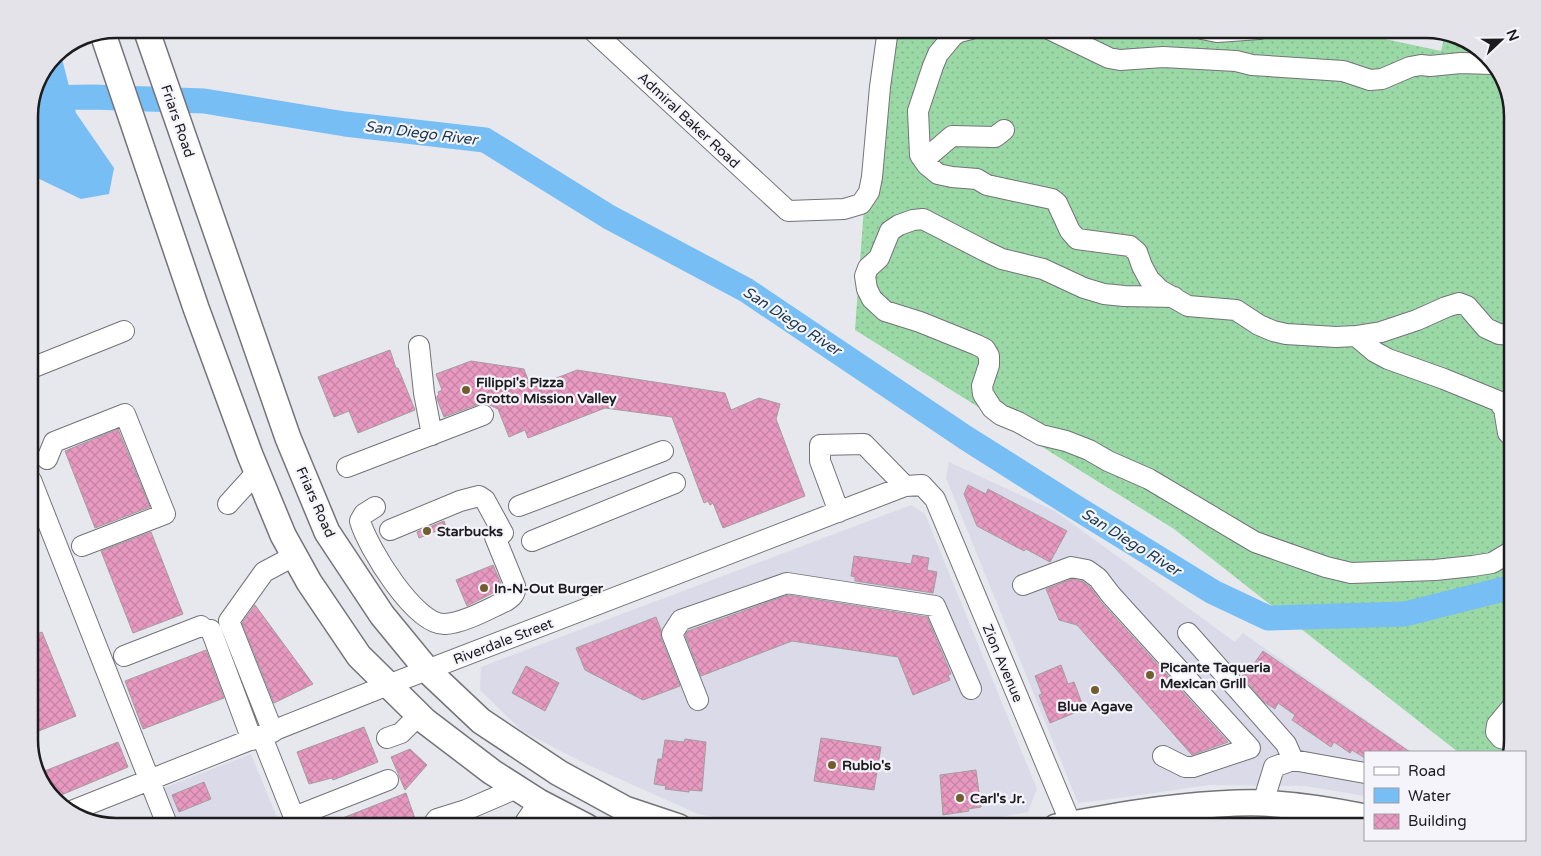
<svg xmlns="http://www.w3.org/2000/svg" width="1541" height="856" viewBox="0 0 1541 856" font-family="'Varela Round',sans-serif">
  <defs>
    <pattern id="grass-dots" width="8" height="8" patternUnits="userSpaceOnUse" patternTransform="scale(1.25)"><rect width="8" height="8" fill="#9ad8a5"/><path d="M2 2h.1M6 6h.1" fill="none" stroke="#84b98e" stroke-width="1.8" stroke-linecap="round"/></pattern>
    <pattern id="building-cross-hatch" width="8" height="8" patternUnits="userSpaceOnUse" patternTransform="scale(1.25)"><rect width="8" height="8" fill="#e899c0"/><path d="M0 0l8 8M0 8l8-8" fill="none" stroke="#c683a5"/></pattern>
  </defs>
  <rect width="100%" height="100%" fill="#e7e7ee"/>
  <!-- built -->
  <path fill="#dbdae8" d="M949 462 1055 511 1235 642 1243 633 1412 752H1365V796L1306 786 1209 785 1119 798 1078 803 946 478Z
    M911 505 925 514 1037 789 1028 812 946 827H771L698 814 584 763 522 731 480 690 481 667Z
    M251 754 281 827H174L161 789Z"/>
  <!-- grass -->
  <path fill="url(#grass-dots)" d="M877 29H1338L1441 51 1445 34 1469 40 1500 72 1512 110V741L1509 752H1458L1174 529 855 330Z"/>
  <!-- water -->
  <path fill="#76bef4" d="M58 52 61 55 76 113 114 168 109 194 81 199 29 174V110L54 54Z"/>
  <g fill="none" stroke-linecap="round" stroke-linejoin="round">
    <!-- river -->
    <path stroke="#76bef4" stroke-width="25" d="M34 98 92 97 204 101 345 124 485 140 609 217 746 290 966 438 1075 507 1213 592 1268 618 1405 614 1512 587"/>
  </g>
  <!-- building -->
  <path fill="url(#building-cross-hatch)" stroke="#a49da0" d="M390 350 396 368H398L415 410 358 433 349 411 334 417 318 377Z
    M471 361 524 369 531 388 577 370 725 393 731 410 759 398 780 404 776 419 805 496 723 528 713 503 710 505 708 501 704 503 672 417 605 408 528 438 525 430 509 437 498 409 485 403 479 404 444 417 437 399V396L439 395 438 392 442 390 436 374Z
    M118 429 150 507 95 528 65 451Z
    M968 485 986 494 988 489 1067 531 1050 562 1026 549 1024 551 977 526 964 494Z
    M444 521 446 527 419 538 417 532Z
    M151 532 183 614 133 633 101 551Z
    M913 555 929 558 927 570 937 572 933 593 855 581V577L851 576 854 556 911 564Z
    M493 565 503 588 467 606 456 580Z
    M1072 579 1082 581 1090 587 1102 603 1228 742 1192 755 1077 625 1059 620 1046 589Z
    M788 595 927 617 951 674 948 675 950 680 913 695 898 657 792 641 701 676 685 635 688 631Z
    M255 605 313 684 274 703 242 623Z
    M656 617 661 630V638L680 686 643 700 585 670 576 648Z
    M42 632 76 716 29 735V637Z
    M206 650 224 698 143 729 125 681Z
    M1263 651 1410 752H1365V758L1352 750 1350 753 1334 742 1331 747 1292 720 1295 715 1278 703 1275 709 1264 702 1242 676 1249 666 1251 668Z
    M1061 665 1068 684 1074 682 1084 709 1050 723 1039 695 1042 694 1035 676Z
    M526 666 559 683 545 711 512 693Z
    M364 727 378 762 333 780 332 778 309 784 297 752Z
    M821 738 881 747 874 790 814 781Z
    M685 739 706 742 702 791 689 790V792L665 789 666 786 654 784 658 759H662L665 740 684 742Z
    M118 742 128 767 54 798 41 784 37 774Z
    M410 749 427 765 405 790 391 757Z
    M976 770 981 807 968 809 969 811 943 815 940 775Z
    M204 782 211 799 179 812 172 795Z
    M406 793 418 827H343L340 819Z"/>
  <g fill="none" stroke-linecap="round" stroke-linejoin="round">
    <defs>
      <path id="minor" d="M591 29 788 211 844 209 861 204 869 192 872 177 880 87 888 29
        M971 29 959 32 953 36 938 54 933 66 918 111 920 155 927 165 938 174 952 177 977 179 987 185 1052 199 1057 203 1070 231 1077 239 1130 246 1137 252 1142 266 1149 279 1160 290 1188 306 1236 310 1259 325 1273 331 1286 334 1336 337 1356 336 1381 332 1417 320 1446 307 1459 303 1467 306 1486 328 1499 334 1512 335
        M1049 29 1109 58 1120 60 1163 57 1236 61 1252 65 1343 71 1370 80 1382 79 1410 67 1421 65 1430 66 1461 63 1492 64
        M1202 29 1217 32 1259 29
        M924 160 952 136 995 137 1004 130
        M1174 297 1124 296 1104 294 1084 288 1043 269 1002 259 985 251 923 219 913 220 899 225 890 231 879 258 868 268 865 276 867 289 872 299 885 311 920 322 977 345 985 349 989 356V365L982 386 983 394 992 408 1001 415 1018 422 1041 435 1066 441 1089 450 1108 461 1149 479 1255 542 1326 567 1351 573 1435 570 1473 566 1492 563 1512 551
        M1356 336 1375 352 1388 359 1444 379 1498 401 1504 409 1508 433 1512 436
        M419 346 424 393 432 435
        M29 369 124 331
        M47 459 54 442 125 414 165 514 82 546
        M347 467 483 415
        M31 480 168 827
        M228 504 257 472
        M519 506 663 451
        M375 507 364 514 360 521C367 546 415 626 445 624 464 623 488 609 506 601 512 597 516 594 515 586L495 537
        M839 512 820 461V445L864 444 905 486
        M390 530 460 501 479 496 485 500 503 533
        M532 541 675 483
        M1023 585 1071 567 1087 570 1098 578 1111 595 1250 748 1193 767H1185L1163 756
        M211 630 252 740
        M1188 633 1286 744 1293 760
        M124 656 201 626
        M698 700 672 634 681 620 787 583 935 606 971 689
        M1512 707 1497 725 1496 732 1501 738 1512 741
        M273 732 229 621 264 572 294 556
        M262 737 298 827
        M387 738 401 733 419 715
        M1263 803 1274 767 1293 760 1365 773
        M69 812 388 685 905 486 922 485 935 499 1071 824
        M294 817 388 780
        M431 827 437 819 466 810 517 788
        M522 827 539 802"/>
      <path id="major" d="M146 29 288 438 327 532 382 615 428 671 481 721 559 773 625 809 679 827
        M102 31 196 308 250 455 283 535 309 582 359 656 425 721 492 772 539 802 587 827
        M1056 827C1110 817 1163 807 1218 804 1233 803 1248 802 1263 803 1297 805 1331 810 1365 817"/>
    </defs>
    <!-- minor casing -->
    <use href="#minor" stroke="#737379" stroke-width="22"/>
    <!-- major casing -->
    <use href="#major" stroke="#737379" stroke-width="28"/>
    <!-- minor -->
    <use href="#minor" stroke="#fff" stroke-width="20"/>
    <!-- major -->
    <use href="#major" stroke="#fff" stroke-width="25"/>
  </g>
  <!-- markers -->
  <g fill="#725e2d" stroke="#f5f4fb" stroke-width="2">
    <circle cx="466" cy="390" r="5"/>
    <circle cx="427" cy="531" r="5"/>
    <circle cx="484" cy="588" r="5"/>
    <circle cx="1150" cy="675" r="5"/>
    <circle cx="1095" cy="690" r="5"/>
    <circle cx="832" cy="765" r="5"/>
    <circle cx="960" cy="798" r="5"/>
  </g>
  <g text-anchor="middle" stroke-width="4.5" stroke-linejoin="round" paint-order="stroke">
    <!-- street labels -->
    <g font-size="14" fill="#1c1b1e" stroke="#f5f4fb">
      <text transform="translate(689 120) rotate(43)" y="5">Admiral Baker Road</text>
      <text transform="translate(178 121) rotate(71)" y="5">Friars Road</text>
      <text transform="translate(316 502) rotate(66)" y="5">Friars Road</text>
      <text transform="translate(503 641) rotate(-21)" y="5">Riverdale Street</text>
      <text transform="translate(1003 663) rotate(67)" y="5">Zion Avenue</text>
    </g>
    <!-- poi labels -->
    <g font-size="14" font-weight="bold" fill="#1c1b1e" stroke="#f5f4fb" text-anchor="start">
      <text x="476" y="387">Filippi's Pizza<tspan x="476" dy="16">Grotto Mission Valley</tspan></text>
      <text x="437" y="536">Starbucks</text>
      <text x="494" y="593">In-N-Out Burger</text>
      <text x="1160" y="672">Picante Taqueria<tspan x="1160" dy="16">Mexican Grill</tspan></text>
      <text x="1095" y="711" text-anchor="middle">Blue Agave</text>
      <text x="842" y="770">Rubio's</text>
      <text x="970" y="803">Carl's Jr.</text>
    </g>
    <!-- water labels -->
    <g font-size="15" font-style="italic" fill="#18374d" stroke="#f5f4fb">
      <text transform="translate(421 133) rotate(7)" y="5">San Diego River</text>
      <text transform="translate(792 321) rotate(33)" y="5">San Diego River</text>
      <text transform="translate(1131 542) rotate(32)" y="5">San Diego River</text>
    </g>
  </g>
  <!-- crop -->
  <path d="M0 0H1541V856H0ZM116 38H1426A78 78 0 0 1 1504 116V740A78 78 0 0 1 1426 818H116A78 78 0 0 1 38 740V116A78 78 0 0 1 116 38Z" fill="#e4e3e9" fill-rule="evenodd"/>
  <path fill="none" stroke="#1c1b1e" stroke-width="2.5" d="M116 38H1426A78 78 0 0 1 1504 116V740A78 78 0 0 1 1426 818H116A78 78 0 0 1 38 740V116A78 78 0 0 1 116 38Z"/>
  <!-- legend -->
  <rect x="1364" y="751" width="162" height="90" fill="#f5f4fb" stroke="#9e9da3"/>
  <rect x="1374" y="767" width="25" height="8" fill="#ffffff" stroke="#9e9da3"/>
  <text x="1408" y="776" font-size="15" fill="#1c1b1e">Road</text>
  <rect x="1374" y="788" width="25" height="15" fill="#76bef4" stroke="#9e9da3"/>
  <text x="1408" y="801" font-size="15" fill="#1c1b1e">Water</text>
  <rect x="1374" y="814" width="25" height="15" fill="url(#building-cross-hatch)" stroke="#9e9da3"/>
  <text x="1408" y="826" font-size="15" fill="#1c1b1e">Building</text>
  <!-- north arrow -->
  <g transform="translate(1501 40) rotate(68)" stroke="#f5f4fb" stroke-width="4" paint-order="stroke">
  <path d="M0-4L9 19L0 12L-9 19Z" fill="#1c1b1e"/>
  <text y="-8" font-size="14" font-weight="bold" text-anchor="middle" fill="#1c1b1e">N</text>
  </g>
</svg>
